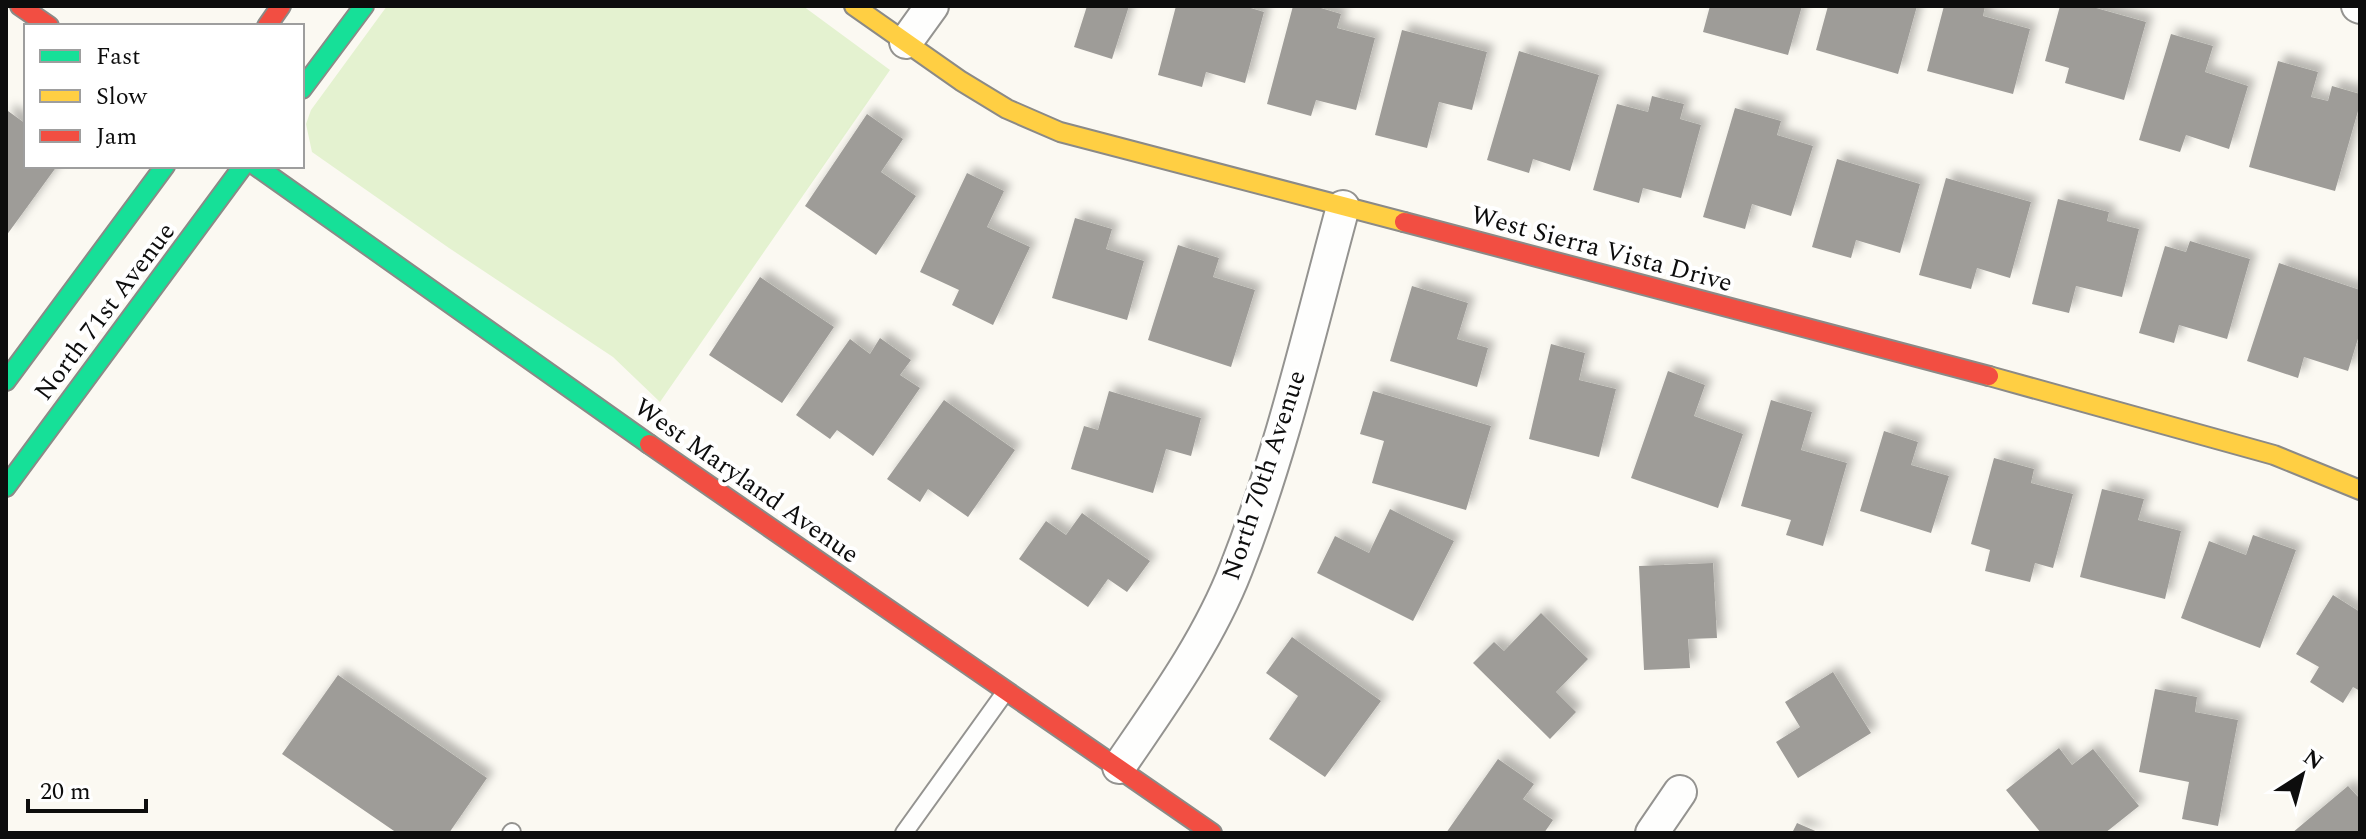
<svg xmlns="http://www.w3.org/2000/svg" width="2366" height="839" viewBox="0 0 2366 839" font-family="Spectral,serif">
  <defs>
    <filter id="shadow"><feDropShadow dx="7" dy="-7" stdDeviation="4" flood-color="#0004"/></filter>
  </defs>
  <rect width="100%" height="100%" fill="#fbf9f2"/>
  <!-- green -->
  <path fill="#e4f2d0" d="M387 6H803L890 70 660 402 613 357 449 248 312 152 306 124 311 110Z"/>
  <!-- building -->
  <path fill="#9e9c98" filter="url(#shadow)" d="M1087 6H1129L1112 59 1074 47Z
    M1176 6H1244L1264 12 1245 83 1206 72 1202 87 1158 75Z
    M1293 6H1314L1341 14 1337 28 1375 38 1356 110 1316 100 1311 116 1267 104Z
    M1710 6H1802L1788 55 1703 32Z
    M1828 6H1917L1898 74 1816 50Z
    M1944 6H1985L1983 16 2030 29 2013 94 1927 71Z
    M2060 6H2089L2146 22 2124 100 2065 83 2069 68 2045 61Z
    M1402 30 1487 52 1472 110 1439 102 1427 148 1375 135Z
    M2171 34 2213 46 2205 72 2248 86 2229 149 2186 135 2180 152 2139 140Z
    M1519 51 1599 75 1570 171 1533 159 1529 173 1487 160Z
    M2278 61 2318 72 2311 97 2328 101 2332 86 2360 94V104L2335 191 2249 167Z
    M1652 96 1684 104 1680 119 1701 125 1681 198 1643 188 1639 203 1593 190 1617 104 1648 112Z
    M1735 108 1781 121 1777 135 1813 146 1791 216 1752 204 1745 229 1703 217Z
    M8 111 26 124V166H57L6 236V114Z
    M867 114 903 139 881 172 916 196 876 255 805 206Z
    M1837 159 1920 184 1900 253 1856 240 1851 258 1812 247Z
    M967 173 1004 191 987 227 1030 247 993 325 952 305 959 290 920 272Z
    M1946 178 2031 202 2010 278 1977 268 1971 289 1919 275Z
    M2058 199 2109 212 2107 221 2139 229 2122 297 2076 286 2069 313 2032 304Z
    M1075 218 1112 229 1106 249 1144 261 1127 320 1052 298Z
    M2190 241 2250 259 2227 339 2179 325 2174 343 2139 333 2165 246 2186 252Z
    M1178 245 1219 258 1213 277 1255 290 1231 367 1148 340Z
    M2279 263 2360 290V332L2348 371 2304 357 2298 378 2247 361Z
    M760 277 834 327 782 403 709 355Z
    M1412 286 1468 303 1457 339 1488 348 1477 387 1390 361Z
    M880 338 911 360 900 375 920 388 873 456 837 430 830 439 796 415 850 339 870 354Z
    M1551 344 1585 353 1579 380 1616 389 1599 457 1529 439Z
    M1668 371 1705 385 1694 416 1743 434 1718 508 1631 478Z
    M1109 391 1201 418 1191 456 1166 449 1153 493 1071 469 1084 426 1098 430Z
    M1373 391 1491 426 1466 510 1372 483 1384 441 1360 434Z
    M944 400 1015 450 968 517 928 489 920 502 887 479Z
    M1771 400 1812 412 1801 450 1847 463 1823 546 1786 535 1791 520 1741 506Z
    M1884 431 1918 442 1911 465 1949 476 1931 533 1860 511Z
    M1994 458 2034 469 2031 483 2073 494 2053 568 2035 563 2030 582 1985 571 1990 550 1971 544Z
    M2102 489 2144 499 2138 520 2181 531 2165 599 2080 577Z
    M1390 509 1454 541 1413 621 1317 573 1335 536 1369 553Z
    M1082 513 1150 561 1127 592 1108 579 1088 607 1019 559 1046 521 1066 535Z
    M2253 535 2296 550 2260 648 2181 618 2209 541 2246 555Z
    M1713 563 1717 638 1688 639 1690 668 1644 670 1639 566Z
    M2333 595 2360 612V691L2353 687 2343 703 2310 682 2319 667 2296 654Z
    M1541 613 1588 659 1556 692 1576 712 1550 739 1473 663 1494 642 1504 651Z
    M1292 637 1381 701 1325 777 1269 739 1298 696 1266 673Z
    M1833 672 1871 733 1798 778 1776 742 1800 727 1785 702Z
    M338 675 487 778 449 833H397L282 754Z
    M2155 689 2197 697 2195 712 2238 720 2218 826 2182 819 2189 782 2139 772Z
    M2059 748 2072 765 2093 749 2139 806 2105 833H2041L2006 790Z
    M1498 759 1534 784 1523 799 1553 820 1544 833H1446Z
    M2348 786 2360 799V833H2292Z
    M1797 823 1820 833H1792Z"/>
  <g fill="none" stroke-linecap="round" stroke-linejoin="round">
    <defs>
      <path id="lane" d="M511 833 512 832
        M904 833 1006 691"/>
      <path id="street" d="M2358 6 2360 7
        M906 42 932 6
        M1119 767C1162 704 1208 641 1236 569 1282 452 1310 328 1343 207
        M1652 833 1680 792"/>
      <path id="fast" d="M302 89 364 6
        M256 166 649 444
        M6 381 165 166
        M6 487 243 166"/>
      <path id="slow" d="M854 6 961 81 1007 109 1060 132 1404 222
        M1989 376 2274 455 2360 490"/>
      <path id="jam" d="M20 6 49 26
        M267 26 281 6
        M1404 222 1989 376
        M649 444 1212 833"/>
    </defs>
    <!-- lane casing -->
    <use href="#lane" stroke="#949390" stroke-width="20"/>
    <!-- street casing -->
    <use href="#street" stroke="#949390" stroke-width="36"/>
    <!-- fast casing -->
    <use href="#fast" stroke="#8b8a87" stroke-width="22"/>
    <!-- slow casing -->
    <use href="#slow" stroke="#8b8a87" stroke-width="22"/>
    <!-- jam casing -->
    <use href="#jam" stroke="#8b8a87" stroke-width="22"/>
    <!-- lane -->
    <use href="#lane" stroke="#fefefd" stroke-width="16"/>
    <!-- street -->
    <use href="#street" stroke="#fefefd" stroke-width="32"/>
    <!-- fast -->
    <use href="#fast" stroke="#16e098" stroke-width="18"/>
    <!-- slow -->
    <use href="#slow" stroke="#ffcf43" stroke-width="18"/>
    <!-- jam -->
    <use href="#jam" stroke="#f24e42" stroke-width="18"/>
  </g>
  <g text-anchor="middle" stroke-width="8" stroke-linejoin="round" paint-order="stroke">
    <!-- street labels -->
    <g font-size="26" fill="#0d0d0d" stroke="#fff">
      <text transform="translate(1602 248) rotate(15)" y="9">West Sierra Vista Drive</text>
      <text transform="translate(104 311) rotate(-53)" y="9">North 71st Avenue</text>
      <text transform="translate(1263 475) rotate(-72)" y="9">North 70th Avenue</text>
      <text transform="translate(747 480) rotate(35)" y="9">West Maryland Avenue</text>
    </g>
  </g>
  <!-- border -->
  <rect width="2366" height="839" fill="none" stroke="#0d0d0d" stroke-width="16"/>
  <!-- legend -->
  <rect x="24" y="24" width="280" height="144" fill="#ffffff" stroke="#9e9e9e" stroke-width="2"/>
  <rect x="40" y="50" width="40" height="12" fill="#16e098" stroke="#9e9e9e" stroke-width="2"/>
  <text x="96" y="64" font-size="24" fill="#0d0d0d">Fast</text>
  <rect x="40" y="90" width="40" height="12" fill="#ffcf43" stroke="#9e9e9e" stroke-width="2"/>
  <text x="96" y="104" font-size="24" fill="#0d0d0d">Slow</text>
  <rect x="40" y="130" width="40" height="12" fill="#f24e42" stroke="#9e9e9e" stroke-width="2"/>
  <text x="96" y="144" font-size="24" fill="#0d0d0d">Jam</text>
  <!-- north arrow -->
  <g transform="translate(2302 775) rotate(36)" stroke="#ffffff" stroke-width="6" paint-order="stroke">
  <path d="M0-6L14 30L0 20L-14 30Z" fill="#0d0d0d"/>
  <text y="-12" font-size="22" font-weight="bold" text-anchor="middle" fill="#0d0d0d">N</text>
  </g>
  <!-- scale -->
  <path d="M28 799v12h118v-12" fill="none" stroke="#0d0d0d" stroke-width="4"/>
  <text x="40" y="799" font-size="24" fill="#0d0d0d" stroke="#ffffff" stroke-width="6" paint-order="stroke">20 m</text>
</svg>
